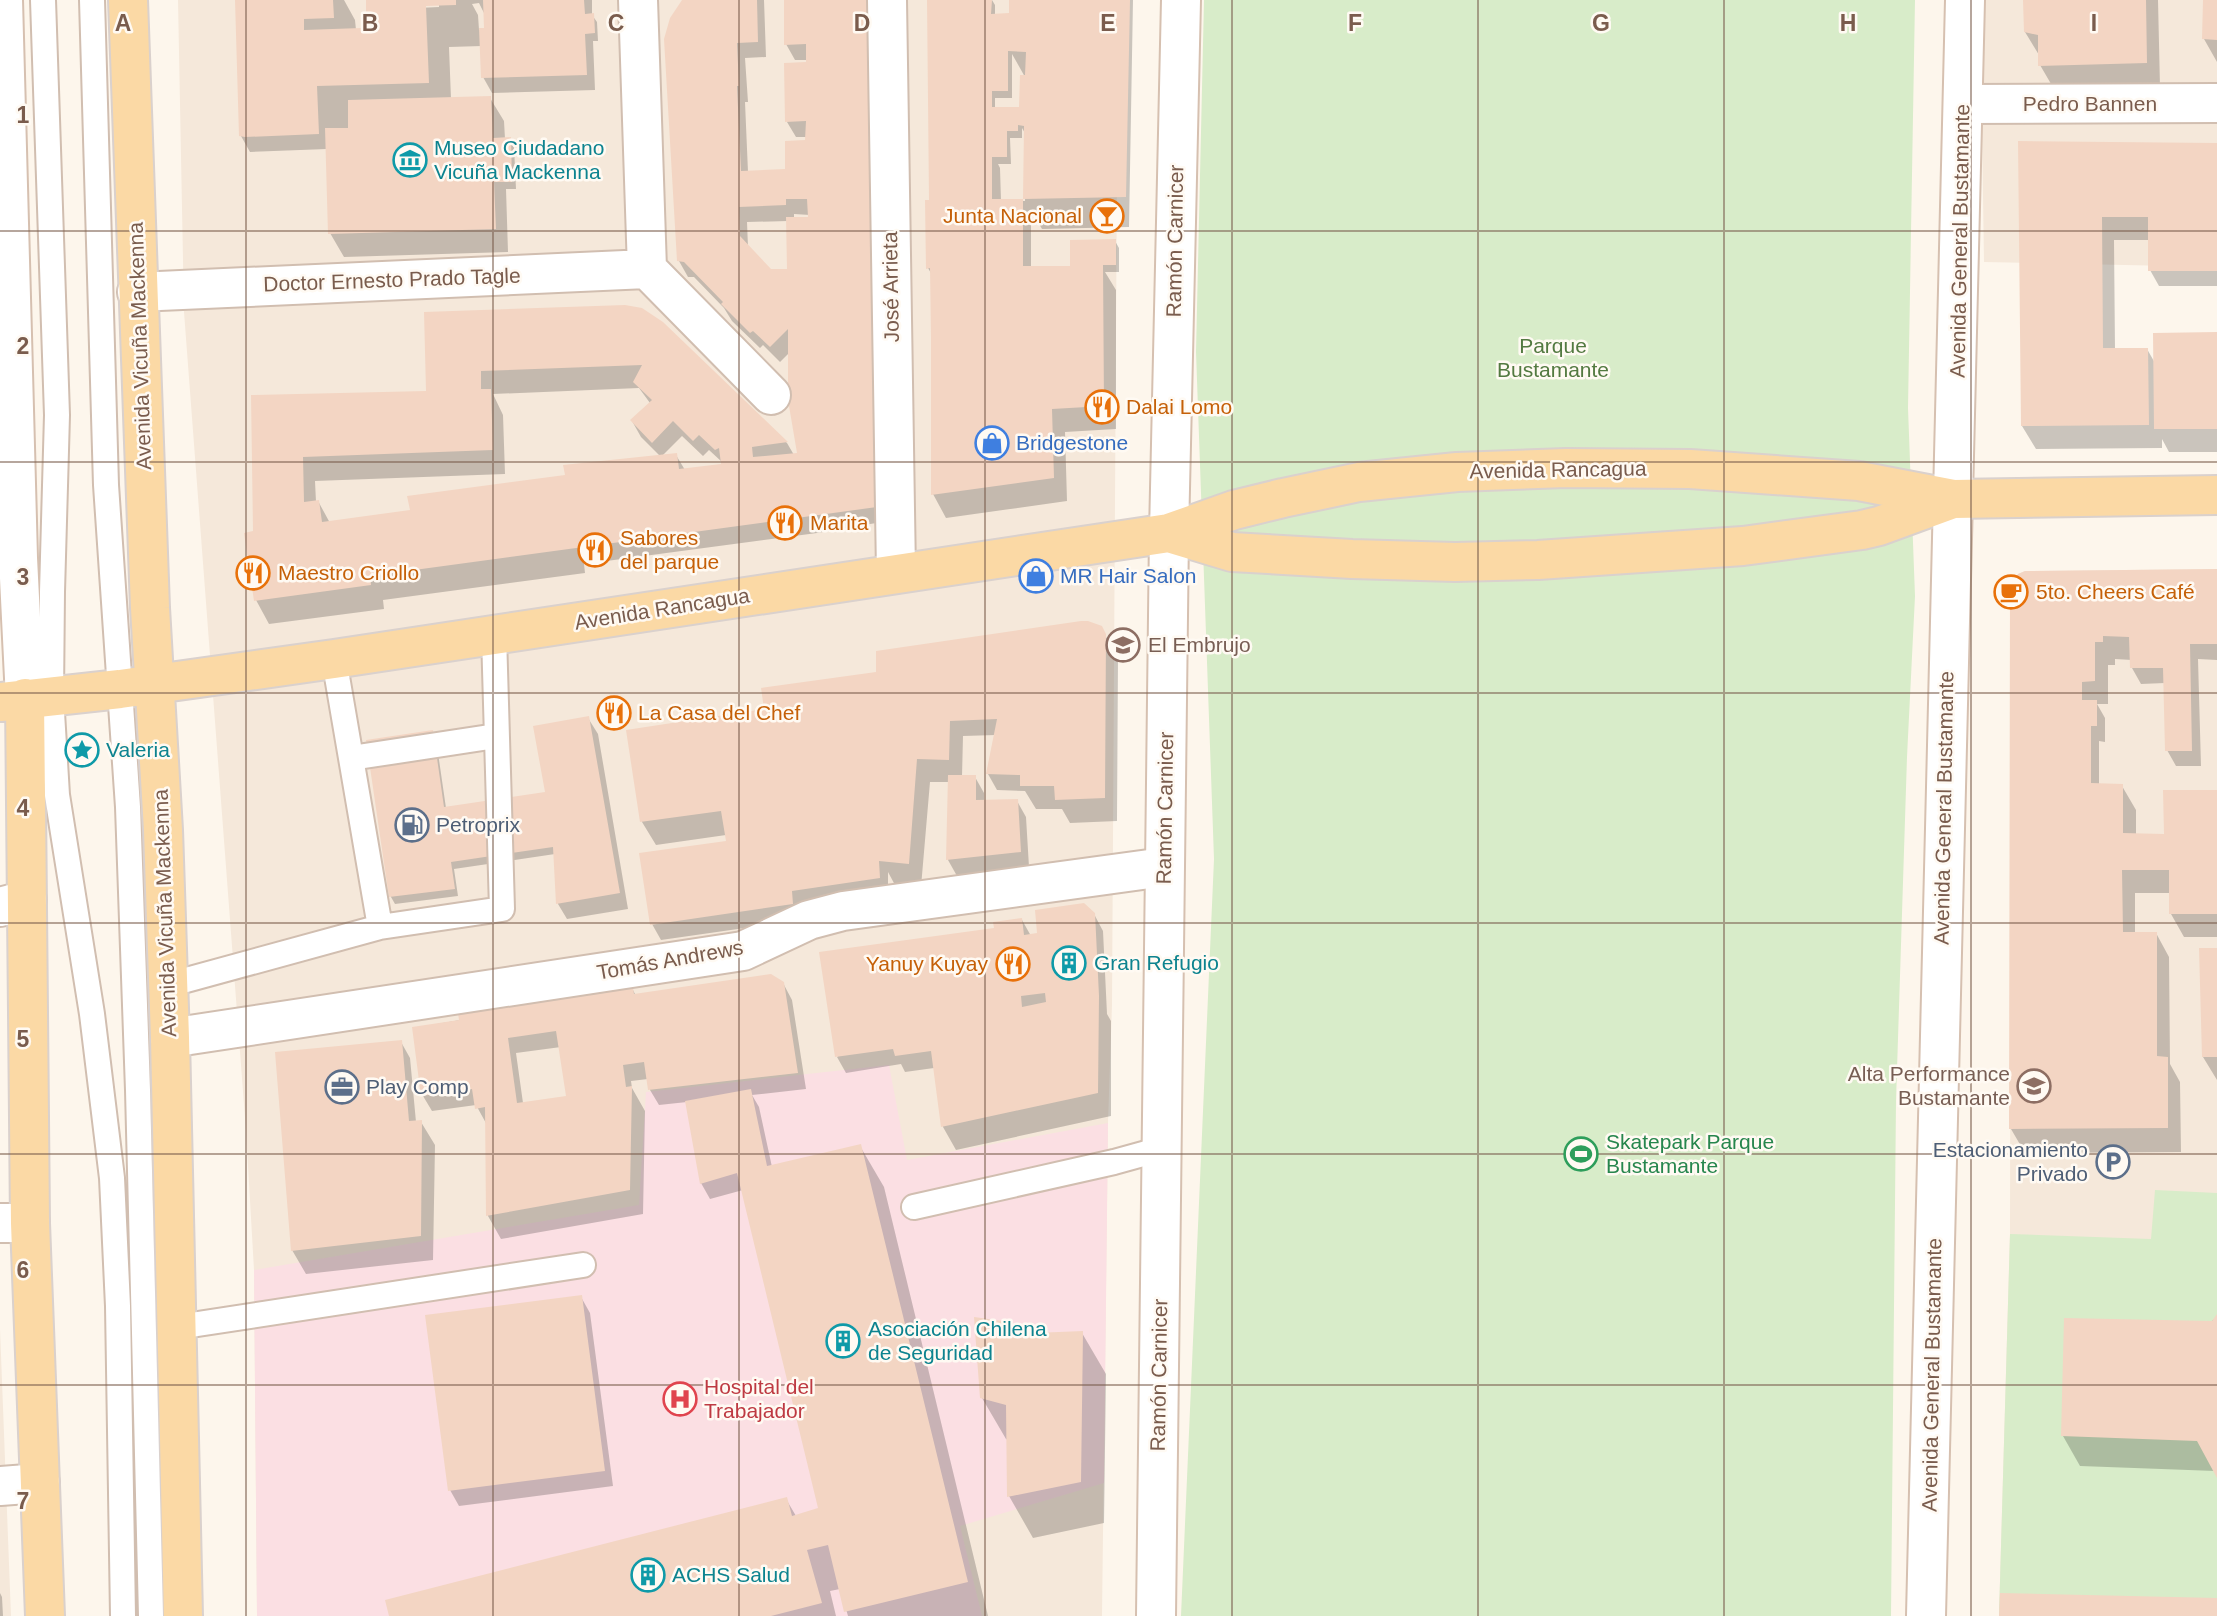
<svg xmlns="http://www.w3.org/2000/svg" width="2217" height="1616" viewBox="0 0 2217 1616" font-family="Arial,sans-serif">
  <rect width="100%" height="100%" fill="#fdf6ec"/>
  <!-- residential -->
  <path fill="#f5e8da" d="M178 0H1118L1112 1005 1108 1123 1102 1616H257L254 1270 246 1131 184 312Z
    M1980 0H2217V267L1984 262Z
    M2217 569V1616H1999L2010 1234 2011 682 2018 574 2025 571Z
    M0 1329 11 1616H0Z"/>
  <!-- medical -->
  <path fill="#fbdfe3" d="M889 1065 907 1160 1108 1123 1104 1483 960 1526 982 1616H257L254 1270 639 1205 646 1092Z"/>
  <!-- green -->
  <path fill="#d8ecc9" d="M1204 0H1915L1908 408 1915 596 1907 757 1896 1101 1891 1616H1181L1214 859 1196 352Z
    M2155 1190 2217 1193V1616H1999L2010 1234 2151 1239Z"/>
  <!-- shadow -->
  <path fill="#0003" fill-rule="evenodd" d="M237 0H344L355 20 356 30 368 26V0H592V15L597 22 598 41H593L595 90 492 93 483 77 482 46 449 47 451 99 490 98 504 121 505 139H510L514 147 516 189H506L508 252 344 257 330 233 327 149 250 152 241 136ZM479 3 485 15 486 30H479L478 15 472 4ZM439 4V7L418 8 417 5Z
    M684 0H764L766 57 745 58 748 102H745L748 172 787 170 807 142V137H796L787 122 808 64V60H795L786 44 785 0H880L888 521 817 533 584 564 585 573 383 600 384 609 269 624 256 600 253 396 428 392 426 314 662 323 787 443 794 455H799L790 352 780 362 763 345 760 348 732 321 724 308 694 277H688L679 261ZM794 214 810 215V218L794 219ZM788 221 789 270 771 271 748 247 747 222ZM639 388 650 403 632 421 641 437 661 457 412 512 330 523 318 501 316 502 315 481 505 474 503 415 493 394ZM682 436 703 456 709 450 722 462 723 466 685 470 676 455 662 456Z
    M929 0H992L995 5V15H1011V0H1133L1129 227 1042 229 1031 210V268L1072 267 1115 241 1119 248V272H1105L1116 290V429L1065 432 1067 501 946 518 933 494 932 275 928 268 931 207ZM1012 54 1025 77 1020 113 995 109V98H1012ZM1022 128 1026 135 1025 201H1001L1000 168 998 164H1011L1010 138H1022Z
    M2025 0H2158L2160 87 2054 89 2040 65 2039 55 2025 32Z
    M2204 0H2217V62L2204 39Z
    M2020 142 2217 144V286H2159L2150 270V240H2114L2115 350 2147 349 2155 363 2217 334V452H2169L2162 439V448L2036 449 2022 426Z
    M2217 571V660L2198 659 2201 766H2176L2167 750 2165 683 2141 684 2132 668V660L2115 659V665H2108V704H2097L2105 718V742L2099 741V786H2122L2136 810V835H2166L2217 792V937H2184L2171 914V893H2135V934L2156 933 2169 957 2170 1064 2180 1082 2181 1152 2025 1153 2011 1129 2013 682Z
    M1101 628 1118 659 1117 821 1070 823 1062 809H1036L1025 791 997 790 988 774 996 735 963 736 962 777H975L984 793V802L1017 801 1026 817 1029 867 957 876 948 860 950 782H930L921 887 895 885 888 872V894L801 920 661 940 652 924 727 842 726 835 656 845 642 822 628 731 766 711 878 674Z
    M588 718 598 734 628 909 567 919 558 904 555 854 454 869 458 896 395 904 391 897 368 741 436 739 446 808 546 794Z
    M1094 914 1103 931 1107 1014 1111 1021V1116L956 1150 943 1127 934 1068 905 1072 901 1064 846 1073 837 1057 996 929 1022 920 1031 936Z
    M2217 950V1080L2203 1057Z
    M783 983 792 1000 806 1089 752 1095 759 1107 772 1167 860 1146 884 1187 988 1616H848L840 1589 830 1591 836 1616H391L786 1499 796 1516 820 1510 743 1190 710 1199 701 1183 687 1102 659 1105 650 1090 648 1079 631 1081 632 1088 645 1111 643 1214 501 1239 488 1216 487 1125 476 1105 432 1111 423 1096 414 1028 633 990 636 996ZM561 1047 568 1097 523 1103 516 1053Z
    M401 1042 410 1058 416 1122H421L435 1145 433 1260 306 1274 292 1250Z
    M581 1297 590 1313 613 1486 459 1506 450 1490Z
    M2217 1317V1475L2215 1471 2080 1466 2063 1436Z
    M1009 1323 1016 1336 1082 1333 1106 1374 1104 1523 1033 1538 1009 1496 1008 1440 1006 1439 982 1398Z
    M0 1593 2 1597 3 1616H0Z"/>
  <!-- building -->
  <path fill="#f3d5c3" fill-rule="evenodd" d="M235 0H333L334 18 304 19V30L361 28 366 25V0H456V5L426 6 429 83 317 86 319 134 245 137 239 136Z
    M483 0H584L585 14 594 13 595 33 585 34 587 75 481 78 479 28H484Z
    M682 0H757L758 42 737 43 739 86H737L741 171 785 169V141L805 140 806 121 785 122 784 63 806 62V44L784 45V0H876L877 507 370 576 371 585 254 601 244 533 253 531 251 395 426 391 424 312 625 305 642 308 663 322 788 442 752 447 753 457 797 453 788 400V329L770 347 753 331 750 333 721 304 723 302 684 262 677 261 664 39 670 18ZM786 199H807L808 217H786L787 269H771L740 236 739 207 786 205ZM642 365 633 382 652 400 630 420 652 443 673 421 693 441 699 435 715 450 719 448 721 464 679 469 677 453 563 465 565 475 407 496 410 510 322 522 319 500 304 502 303 457 493 450 491 389H481V371Z
    M927 0H992L991 14 1009 13V0H1130L1126 197 1023 199V266H1070V240L1116 239V265H1103L1104 406 1052 409 1054 478 931 495V337L930 268 926 269 925 200H929ZM1008 51 1026 52 1025 75H1020L1019 107H992V91H1008ZM1018 125 1024 126 1023 199H992V157H1007V131H1018Z
    M2023 0H2146L2147 63 2038 66V35L2024 32Z
    M2203 0H2217V40L2202 39Z
    M491 96 493 138 511 137 512 182H494L496 229 328 234 325 128H348V100Z
    M2018 141 2217 143V271H2148V217H2102L2103 348H2148L2149 425 2021 426Z
    M2217 332V429H2154L2153 333Z
    M2217 569V644H2190L2192 751H2165L2163 668H2130L2129 637 2103 636V642H2095V681L2082 682V700H2097V726H2091V783L2123 784V833L2164 834 2163 790H2217V914H2169V870H2122L2123 932H2157V1056L2168 1057V1128L2009 1129 2010 587 2018 574 2025 571Z
    M1081 621H1088L1102 626 1106 634 1105 798 1055 800 1054 786H1020V775L986 774 997 719 950 721 949 760 917 759 909 864 879 861 880 878 792 891 793 904 650 925 639 853 726 841 721 811 640 822 626 730 764 709 761 688 876 672V651Z
    M589 716 620 893 556 904 553 847 451 862 455 889 389 897 366 740 433 730 444 807 545 792 533 726Z
    M948 775H976V800L1018 799 1021 852 946 860Z
    M1084 903 1095 913 1099 996 1098 1093 941 1127 931 1051 895 1056 893 1049 835 1057 819 952 994 928 993 922 1022 918 1024 935 1037 933 1035 910ZM1045 993 1046 1002 1022 1007 1021 996Z
    M2199 948H2217V1057H2202Z
    M771 974 784 982 798 1073 648 1090 644 1062 623 1065 626 1087 632 1086 630 1190 486 1216 485 1107 475 1109 472 1089 421 1096 412 1027 459 1020 458 1013 633 988 634 994ZM556 1031 566 1096 517 1103 508 1038Z
    M402 1040 409 1121 422 1120 421 1236 291 1251 275 1052Z
    M751 1089 767 1166 861 1144 968 1582 844 1612 828 1545 807 1550 822 1603 771 1616H389L385 1600 787 1497 792 1516 818 1508 737 1173 700 1184 685 1101Z
    M582 1295 605 1471 448 1491 425 1315Z
    M2217 1314V1478L2197 1441 2061 1436 2064 1318 2212 1321Z
    M974 1317 1010 1322 1012 1334 1083 1331 1081 1482 1007 1497 1006 1405 980 1398Z
    M2000 1593 2217 1598V1616H1999Z"/>
  <g fill="none" stroke-linecap="round" stroke-linejoin="round">
    <defs>
      <path id="lane" d="M43 0 57 415 52 592 51 696 57 795 92 1014 112 1178 118 1306 123 1616
        M92 0 106 485 128 807 138 1090 151 1616
        M334 659 380 927
        M351 758 496 736
        M168 985 380 927 502 909 494 635
        M914 1207 1114 1162 1161 1149
        M178 1327 583 1265"/>
      <path id="street" d="M638 0 647 269 771 395
        M887 0 896 573
        M1964 104 2217 103
        M137 292 647 269
        M0 907 27 900
        M170 1038 743 951 809 920 843 911 1164 867
        M0 1223H30
        M0 1486 40 1483"/>
      <path id="secondary" d="M3 0 18 558 25 698
        M1156 1616 1169 533 1181 0
        M1926 1616 1965 0"/>
      <path id="primary" d="M128 0 150 608 163 830 170 1038 183 1616
        M1169 533 1232 552 1352 559 1455 562 1538 560 1743 546 1862 530 1879 526 1953 499
        M25 698 30 1223 45 1616
        M0 702 120 689 334 659 1169 533 1234 510 1283 498 1359 482 1457 472 1566 468 1690 469 1859 481 1953 499 2217 495"/>
    </defs>
    <!-- lane casing -->
    <use href="#lane" stroke="#d1beb0" stroke-width="28"/>
    <!-- street casing -->
    <use href="#street" stroke="#d1beb0" stroke-width="42"/>
    <!-- secondary casing -->
    <use href="#secondary" stroke="#d6c0b0" stroke-width="42"/>
    <!-- primary casing -->
    <use href="#primary" stroke="#dad1cd" stroke-width="42"/>
    <!-- lane -->
    <use href="#lane" stroke="#fff" stroke-width="24"/>
    <!-- street -->
    <use href="#street" stroke="#fff" stroke-width="38"/>
    <!-- secondary -->
    <use href="#secondary" stroke="#fff" stroke-width="38"/>
    <!-- primary -->
    <use href="#primary" stroke="#fbd9a5" stroke-width="38"/>
  </g>
  <!-- grid -->
  <path fill="none" stroke="#7a5c4d" stroke-width="2" stroke-opacity="0.55" d="M246 0V1616M493 0V1616M739 0V1616M985 0V1616M1232 0V1616M1478 0V1616M1724 0V1616M1971 0V1616M0 231H2217M0 462H2217M0 693H2217M0 923H2217M0 1154H2217M0 1385H2217"/>
  <!-- icons -->
  <defs>
    <symbol id="museum-ring" viewBox="-11 -11 22 22"><circle r="9.5" fill="#fffaf3" stroke="#0f9aa8" stroke-width="1.5"/><path d="M0-6L6-3V-2H-6V-3ZM-5-1h2V3h-2ZM-1-1h2V3h-2ZM3-1h2V3H3ZM-6 4H6V6H-6Z" fill="#0f9aa8"/></symbol>
    <symbol id="bar-ring" viewBox="-11 -11 22 22"><circle r="9.5" fill="#fffaf3" stroke="#e8710a" stroke-width="1.5"/><path d="M-6-5H6L.8 .8V4.5H3.5V6h-7V4.5H-.8V.8Z" fill="#e8710a"/></symbol>
    <symbol id="restaurant-ring" viewBox="-11 -11 22 22"><circle r="9.5" fill="#fffaf3" stroke="#e8710a" stroke-width="1.5"/><path d="M-5-6h1v4h1v-4h1v4h1v-4h1v5L-1.5 .5V6h-2V.5L-5-1ZM5-6V6H3V1.5H1.5Q1.5-4 5-6Z" fill="#e8710a"/></symbol>
    <symbol id="shop-ring" viewBox="-11 -11 22 22"><circle r="9.5" fill="#fffaf3" stroke="#3f7fe0" stroke-width="1.5"/><path d="M-5-2.5h2.3a2.7 3.5 0 0 1 5.4 0H5L5.5 6h-11ZM-1.5-2.5h3a1.5 2.3 0 0 0-3 0Z" fill="#3f7fe0"/></symbol>
    <symbol id="cafe-ring" viewBox="-11 -11 22 22"><circle r="9.5" fill="#fffaf3" stroke="#e8710a" stroke-width="1.5"/><path d="M-5.5-4.5H6V0H3Q3 3.5 0 3.5H-2.5Q-5.5 3.5-5.5 0ZM3-3.2v2h1.7v-2ZM-6 4.5H4V6H-6Z" fill="#e8710a"/></symbol>
    <symbol id="school-ring" viewBox="-11 -11 22 22"><circle r="9.5" fill="#fffaf3" stroke="#8d6e63" stroke-width="1.5"/><path d="M0-5L7-2L0 1L-7-2ZM-4 1L0 2.5L4 1V4Q0 6-4 4Z" fill="#8d6e63"/></symbol>
    <symbol id="sight-ring" viewBox="-11 -11 22 22"><circle r="9.5" fill="#fffaf3" stroke="#0f9aa8" stroke-width="1.5"/><path d="M0-6L1.8-2.2L6-1.7L2.9 1.2L3.7 5.4L0 3.3L-3.7 5.4L-2.9 1.2L-6-1.7L-1.8-2.2Z" fill="#0f9aa8"/></symbol>
    <symbol id="fuel-ring" viewBox="-11 -11 22 22"><circle r="9.5" fill="#fffaf3" stroke="#5c6f8a" stroke-width="1.5"/><path d="M-5.5-6h7V0h2V4h1.3V-2.5L3-4.5l.8-.8L6-3V5H2.5V1h-1V6h-7ZM-4.2-4.7v3.2H.2V-4.7Z" fill="#5c6f8a"/></symbol>
    <symbol id="building-ring" viewBox="-11 -11 22 22"><circle r="9.5" fill="#fffaf3" stroke="#0f9aa8" stroke-width="1.5"/><path d="M-4-6H4V6H1V3H-1V6H-4ZM-2.5-4.3h1.7v1.8h-1.7ZM.8-4.3h1.7v1.8H.8ZM-2.5-1h1.7V.8h-1.7ZM.8-1h1.7V.8H.8Z" fill="#0f9aa8"/></symbol>
    <symbol id="university-ring" viewBox="-11 -11 22 22"><circle r="9.5" fill="#fffaf3" stroke="#8d6e63" stroke-width="1.5"/><path d="M0-5L7-2L0 1L-7-2ZM-4 1L0 2.5L4 1V4Q0 6-4 4Z" fill="#8d6e63"/></symbol>
    <symbol id="office-ring" viewBox="-11 -11 22 22"><circle r="9.5" fill="#fffaf3" stroke="#5c6f8a" stroke-width="1.5"/><path d="M-6-3h4V-5.5h4V-3h4V5H-6ZM-1-4.5V-3h2v-1.5ZM-6 0V1H6V0Z" fill="#5c6f8a"/></symbol>
    <symbol id="stadium-ring" viewBox="-11 -11 22 22"><circle r="9.5" fill="#fffaf3" stroke="#2e9e5b" stroke-width="1.5"/><path d="M0-5a6.5 5 0 1 0 0 10a6.5 5 0 1 0 0-10ZM-3.5-1.8h7v3.6h-7Z" fill="#2e9e5b"/></symbol>
    <symbol id="parking-ring" viewBox="-11 -11 22 22"><circle r="9.5" fill="#fffaf3" stroke="#5c6f8a" stroke-width="1.5"/><path d="M-3.5-5.5H1a3.5 3.5 0 0 1 0 7H-1V5.5H-3.5ZM-1-3.4V-.6H.8a1.4 1.4 0 0 0 0-2.8Z" fill="#5c6f8a"/></symbol>
    <symbol id="hospital-ring" viewBox="-11 -11 22 22"><circle r="9.5" fill="#fffaf3" stroke="#e0444e" stroke-width="1.5"/><path d="M-5-5h3v3.5h4V-5h3V5h-3V1.5h-4V5h-3Z" fill="#e0444e"/></symbol>
  </defs>
  <g fill-rule="evenodd">
    <use href="#museum-ring" x="391" y="141" width="38" height="38"/>
    <use href="#bar-ring" x="1088" y="197" width="38" height="38"/>
    <use href="#restaurant-ring" x="1083" y="388" width="38" height="38"/>
    <use href="#shop-ring" x="973" y="424" width="38" height="38"/>
    <use href="#restaurant-ring" x="766" y="504" width="38" height="38"/>
    <use href="#restaurant-ring" x="576" y="531" width="38" height="38"/>
    <use href="#restaurant-ring" x="234" y="554" width="38" height="38"/>
    <use href="#shop-ring" x="1017" y="557" width="38" height="38"/>
    <use href="#cafe-ring" x="1992" y="573" width="38" height="38"/>
    <use href="#school-ring" x="1104" y="626" width="38" height="38"/>
    <use href="#restaurant-ring" x="595" y="694" width="38" height="38"/>
    <use href="#sight-ring" x="63" y="731" width="38" height="38"/>
    <use href="#fuel-ring" x="393" y="806" width="38" height="38"/>
    <use href="#building-ring" x="1050" y="944" width="38" height="38"/>
    <use href="#restaurant-ring" x="994" y="945" width="38" height="38"/>
    <use href="#university-ring" x="2015" y="1067" width="38" height="38"/>
    <use href="#office-ring" x="323" y="1068" width="38" height="38"/>
    <use href="#stadium-ring" x="1562" y="1135" width="38" height="38"/>
    <use href="#parking-ring" x="2094" y="1143" width="38" height="38"/>
    <use href="#building-ring" x="824" y="1322" width="38" height="38"/>
    <use href="#hospital-ring" x="661" y="1380" width="38" height="38"/>
    <use href="#building-ring" x="629" y="1556" width="38" height="38"/>
  </g>
  <g text-anchor="middle" stroke-width="5" stroke-linejoin="round" paint-order="stroke">
    <!-- street labels -->
    <g font-size="21" fill="#7a5c4d" stroke="#fffaf3">
      <text x="2090" y="111">Pedro Bannen</text>
      <text transform="translate(1175 241) rotate(-89)" y="7">Ramón Carnicer</text>
      <text transform="translate(1960 241) rotate(-89)" y="7">Avenida General Bustamante</text>
      <text transform="translate(392 280) rotate(-2)" y="7">Doctor Ernesto Prado Tagle</text>
      <text transform="translate(891 287) rotate(-91)" y="7">José Arrieta</text>
      <text transform="translate(140 346) rotate(-92)" y="7">Avenida Vicuña Mackenna</text>
      <text transform="translate(1558 470) rotate(-1)" y="7">Avenida Rancagua</text>
      <text transform="translate(662 609) rotate(-9)" y="7">Avenida Rancagua</text>
      <text transform="translate(1165 808) rotate(-89)" y="7">Ramón Carnicer</text>
      <text transform="translate(1944 808) rotate(-89)" y="7">Avenida General Bustamante</text>
      <text transform="translate(165 913) rotate(-92)" y="7">Avenida Vicuña Mackenna</text>
      <text transform="translate(670 960) rotate(-10)" y="7">Tomás Andrews</text>
      <text transform="translate(1159 1375) rotate(-89)" y="7">Ramón Carnicer</text>
      <text transform="translate(1932 1375) rotate(-89)" y="7">Avenida General Bustamante</text>
    </g>
    <!-- culture labels -->
    <g font-size="21" fill="#0d838f" stroke="#fffaf3" text-anchor="start">
      <text x="434" y="155">Museo Ciudadano<tspan x="434" dy="24">Vicuña Mackenna</tspan></text>
      <text x="106" y="757">Valeria</text>
      <text x="1094" y="970">Gran Refugio</text>
      <text x="868" y="1336">Asociación Chilena<tspan x="868" dy="24">de Seguridad</tspan></text>
      <text x="672" y="1582">ACHS Salud</text>
    </g>
    <!-- food labels -->
    <g font-size="21" fill="#c56008" stroke="#fffaf3" text-anchor="start">
      <text x="1082" y="223" text-anchor="end">Junta Nacional</text>
      <text x="1126" y="414">Dalai Lomo</text>
      <text x="810" y="530">Marita</text>
      <text x="620" y="545">Sabores<tspan x="620" dy="24">del parque</tspan></text>
      <text x="278" y="580">Maestro Criollo</text>
      <text x="2036" y="599">5to. Cheers Café</text>
      <text x="638" y="720">La Casa del Chef</text>
      <text x="988" y="971" text-anchor="end">Yanuy Kuyay</text>
    </g>
    <!-- park labels -->
    <g font-size="21" fill="#537a41" stroke="#fffaf3">
      <text x="1553" y="353">Parque<tspan x="1553" dy="24">Bustamante</tspan></text>
    </g>
    <!-- shop labels -->
    <g font-size="21" fill="#366cbe" stroke="#fffaf3" text-anchor="start">
      <text x="1016" y="450">Bridgestone</text>
      <text x="1060" y="583">MR Hair Salon</text>
    </g>
    <!-- education labels -->
    <g font-size="21" fill="#785e54" stroke="#fffaf3" text-anchor="start">
      <text x="1148" y="652">El Embrujo</text>
      <text x="2010" y="1081" text-anchor="end">Alta Performance<tspan x="2010" dy="24">Bustamante</tspan></text>
    </g>
    <!-- service labels -->
    <g font-size="21" fill="#4e5e75" stroke="#fffaf3" text-anchor="start">
      <text x="436" y="832">Petroprix</text>
      <text x="366" y="1094">Play Comp</text>
      <text x="2088" y="1157" text-anchor="end">Estacionamiento<tspan x="2088" dy="24">Privado</tspan></text>
    </g>
    <!-- leisure labels -->
    <g font-size="21" fill="#27864d" stroke="#fffaf3" text-anchor="start">
      <text x="1606" y="1149">Skatepark Parque<tspan x="1606" dy="24">Bustamante</tspan></text>
    </g>
    <!-- health labels -->
    <g font-size="21" fill="#be3a42" stroke="#fffaf3" text-anchor="start">
      <text x="704" y="1394">Hospital del<tspan x="704" dy="24">Trabajador</tspan></text>
    </g>
  </g>
  <g font-size="23" text-anchor="middle" font-weight="bold" fill="#7a5c4d" stroke="#fffaf3" stroke-width="5" stroke-linejoin="round" paint-order="stroke">
    <text x="123" y="31">A</text>
    <text x="370" y="31">B</text>
    <text x="616" y="31">C</text>
    <text x="862" y="31">D</text>
    <text x="1108" y="31">E</text>
    <text x="1355" y="31">F</text>
    <text x="1601" y="31">G</text>
    <text x="1848" y="31">H</text>
    <text x="2094" y="31">I</text>
    <text x="23" y="123">1</text>
    <text x="23" y="354">2</text>
    <text x="23" y="585">3</text>
    <text x="23" y="816">4</text>
    <text x="23" y="1047">5</text>
    <text x="23" y="1278">6</text>
    <text x="23" y="1509">7</text>
  </g>
</svg>
